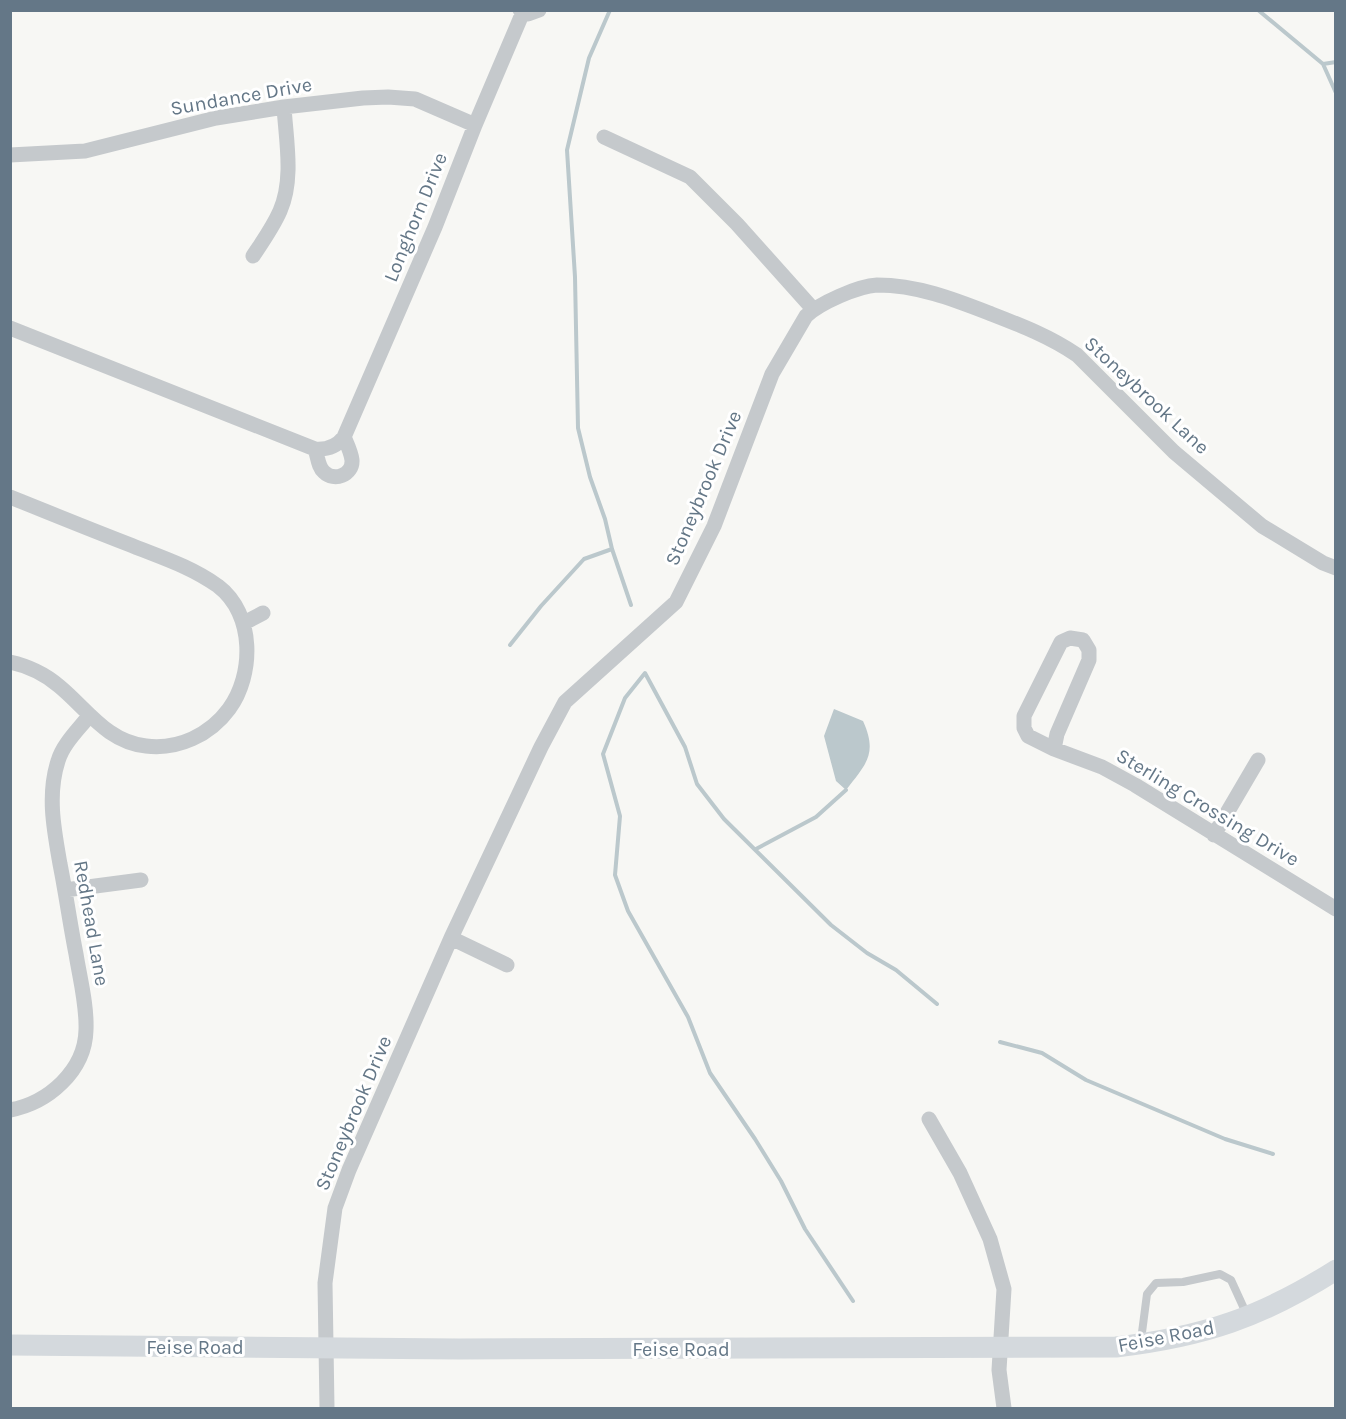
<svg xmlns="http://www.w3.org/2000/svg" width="1346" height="1419" viewBox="0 0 1346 1419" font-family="Karla,sans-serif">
  <rect width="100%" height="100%" fill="#f7f7f4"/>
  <!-- water -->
  <path fill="#bbc8cc" d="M834 709 863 721C878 754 866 764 846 790L836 781 824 736Z"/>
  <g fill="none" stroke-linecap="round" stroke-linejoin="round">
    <!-- stream -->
    <path stroke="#bbc8cc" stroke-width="4" d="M610 10 589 58 567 150 575 277 578 428 590 477 605 519 612 549 631 605
      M1258 10 1323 64 1336 93
      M1323 64 1336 62
      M510 645 541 606 584 559 612 549
      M756 849 816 817 846 790
      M1000 1042 1042 1053 1086 1080 1225 1139 1273 1154
      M853 1301 805 1229 781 1181 755 1139 710 1073 688 1017 628 911 615 875 620 816 603 754 625 698 645 673 685 747 697 784 724 819 831 925 867 953 896 970 937 1004"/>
    <!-- service -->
    <path stroke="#c5c9cc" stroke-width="8" d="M1141 1340 1147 1294 1156 1283 1183 1282 1220 1274 1231 1280 1247 1315"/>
    <!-- minor -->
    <path stroke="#c5c9cc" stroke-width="15" d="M520 10 528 14 539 10
      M604 137 690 177 737 224 813 309
      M10 155 85 151 216 118 284 107 363 98 388 97 415 99 475 125
      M253 256C263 241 273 227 280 211 294 179 286 140 284 107
      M10 328 315 449C327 450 337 446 344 437L435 227 475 125 523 12
      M315 449C318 457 318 467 324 472 334 482 353 475 352 460 351 452 347 444 344 437
      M10 497C50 513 89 529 128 544 160 557 190 566 218 586 255 614 254 675 229 709 210 735 178 750 146 746 107 742 87 709 59 686 45 674 28 666 10 662
      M244 623 263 613
      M1054 749 1057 734 1089 660V650L1083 640 1070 638 1061 642 1024 716V728L1028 736 1054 749 1102 767 1135 785 1336 909
      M1214 835 1258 760
      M65 890 141 880
      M451 938 507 965
      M10 1110C48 1103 85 1071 86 1030 87 1005 80 979 76 954 70 924 66 894 60 864 54 830 47 795 58 761 63 744 78 730 89 716
      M929 1119 960 1173 990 1239 1004 1289 999 1370 1004 1408
      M327 1408 325 1283 335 1208 349 1170 451 938 541 747 565 702 676 602 714 526 772 374 806 316C820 303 858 286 877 285 917 285 953 299 989 313 1020 325 1049 336 1077 355L1174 452 1262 526 1323 563 1336 568"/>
    <!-- secondary -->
    <path stroke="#d4d9dd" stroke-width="21" d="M10 1345 459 1349 1116 1347C1203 1337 1262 1317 1336 1270"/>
  </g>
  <g text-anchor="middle" stroke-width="6" stroke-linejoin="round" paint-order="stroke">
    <!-- street labels -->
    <g font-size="20" fill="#647787" stroke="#fff">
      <text transform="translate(241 96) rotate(-10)" y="7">Sundance Drive</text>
      <text transform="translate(415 217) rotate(-68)" y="7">Longhorn Drive</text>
      <text transform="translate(1147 395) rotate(43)" y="7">Stoneybrook Lane</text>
      <text transform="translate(703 488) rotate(-67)" y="7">Stoneybrook Drive</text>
      <text transform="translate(1208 807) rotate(31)" y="7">Sterling Crossing Drive</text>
      <text transform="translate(92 923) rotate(80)" y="7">Redhead Lane</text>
      <text transform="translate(353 1113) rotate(-67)" y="7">Stoneybrook Drive</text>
      <text transform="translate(1166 1336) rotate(-11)" y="7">Feise Road</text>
      <text x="195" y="1354">Feise Road</text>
      <text x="681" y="1356">Feise Road</text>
    </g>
  </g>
  <!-- border -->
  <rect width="1346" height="1419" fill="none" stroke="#647787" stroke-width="24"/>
</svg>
